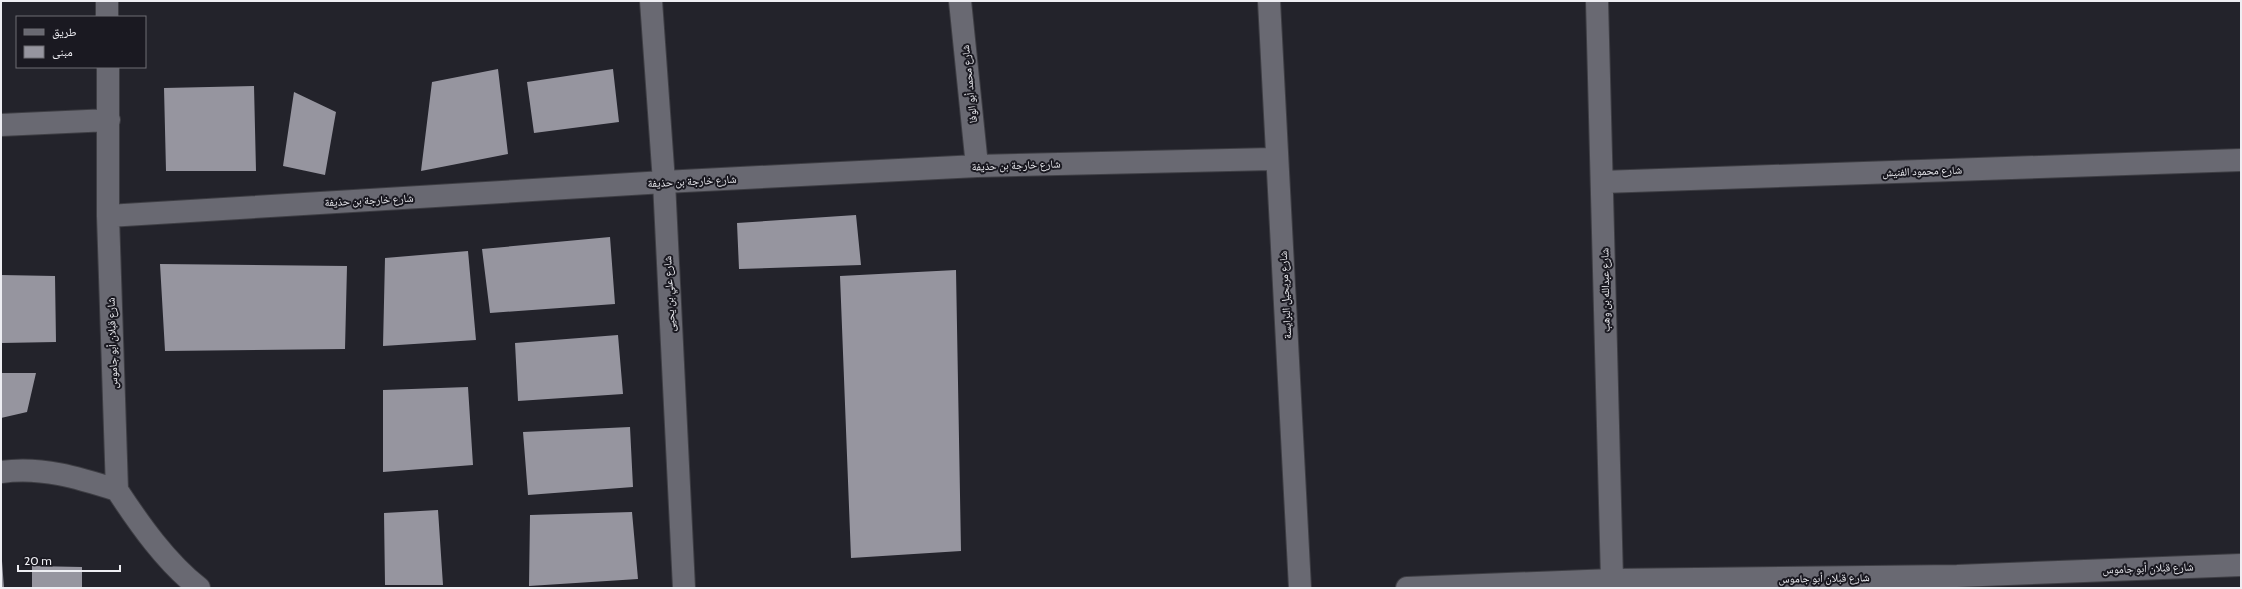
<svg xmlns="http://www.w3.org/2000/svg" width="2242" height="589" viewBox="0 0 2242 589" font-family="Cabin,'Noto Naskh Arabic',sans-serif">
  <rect width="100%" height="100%" fill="#23232b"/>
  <!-- building -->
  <path fill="#96959f" d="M498 69 508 154 421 171 432 82Z
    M613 69 619 122 534 133 527 82Z
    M254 86 256 171H166L164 88Z
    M294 92 336 112 325 175 283 166Z
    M856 215 861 265 739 269 737 223Z
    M610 237 615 304 490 313 482 249Z
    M468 251 476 340 383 346 385 258Z
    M160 264 347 266 345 349 165 351Z
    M956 270 961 551 851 558 840 276Z
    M1 275 55 276 56 342 1 343Z
    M618 335 623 394 518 401 515 343Z
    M1 373H36L27 412 1 418Z
    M468 387 473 465 383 472V390Z
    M630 427 633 487 528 495 523 432Z
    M438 510 443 585H385L384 513Z
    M632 512 638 579 529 586 530 515Z
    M1 561H2L4 588H1Z
    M32 566 82 567V588H32Z"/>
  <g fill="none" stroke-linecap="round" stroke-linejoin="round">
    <defs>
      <path id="minor" d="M107 1V17
        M651 1 664 182 684 588
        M960 1 977 166
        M1269 1 1300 588
        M1597 1 1612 580
        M108 67V216L117 490C140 525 166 562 199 588
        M1 125 109 120
        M1602 182 2241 160
        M108 216 664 182 977 166 1277 159
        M1 472C41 466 79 478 117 490
        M1407 588 1612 580 1957 576 2241 565"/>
    </defs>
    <!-- minor casing -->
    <use href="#minor" stroke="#3e3e44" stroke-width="24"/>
    <!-- minor -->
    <use href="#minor" stroke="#696972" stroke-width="22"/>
  </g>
  <g text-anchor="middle" stroke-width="4" stroke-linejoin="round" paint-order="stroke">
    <!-- street labels -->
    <g font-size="11" fill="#eeeef3" stroke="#1a1921">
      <text transform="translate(969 84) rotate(-96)" y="4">شارع محمد أبو الوفا</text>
      <text transform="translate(1016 165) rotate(-2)" y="4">شارع خارجة بن حذيفة</text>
      <text transform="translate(1922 171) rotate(-2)" y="4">شارع محمود الفنيش</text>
      <text transform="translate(692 181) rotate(-3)" y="4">شارع خارجة بن حذيفة</text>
      <text transform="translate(369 200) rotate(-3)" y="4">شارع خارجة بن حذيفة</text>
      <text transform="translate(1605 290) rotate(-91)" y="4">شارع عبدالله بن وهب</text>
      <text transform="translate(669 294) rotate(-93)" y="4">شارع علي بن يحيى</text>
      <text transform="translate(1285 295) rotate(-93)" y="4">شارع مريحيل البرايسة</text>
      <text transform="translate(112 343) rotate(-92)" y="4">شارع قبلان أبو جاموس</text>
      <text transform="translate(2148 568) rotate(-2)" y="4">شارع قبلان أبو جاموس</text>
      <text transform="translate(1824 578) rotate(-1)" y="4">شارع قبلان أبو جاموس</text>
    </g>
  </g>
  <!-- border -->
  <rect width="2242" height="589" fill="none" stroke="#eeeef3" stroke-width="4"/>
  <!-- legend -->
  <rect x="16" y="16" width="130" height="52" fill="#1a1921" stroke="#6f6e75"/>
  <rect x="24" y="29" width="20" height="6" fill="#696972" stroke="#6f6e75"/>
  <text x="52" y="36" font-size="12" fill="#eeeef3">طريق</text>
  <rect x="24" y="46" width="20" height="12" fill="#96959f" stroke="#6f6e75"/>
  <text x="52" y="56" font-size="12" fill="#eeeef3">مبنى</text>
  <!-- scale -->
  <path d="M18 565v6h102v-6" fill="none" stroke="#eeeef3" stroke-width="2"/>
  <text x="24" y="565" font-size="12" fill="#eeeef3" stroke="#1a1921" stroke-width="3" paint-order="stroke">20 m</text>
</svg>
